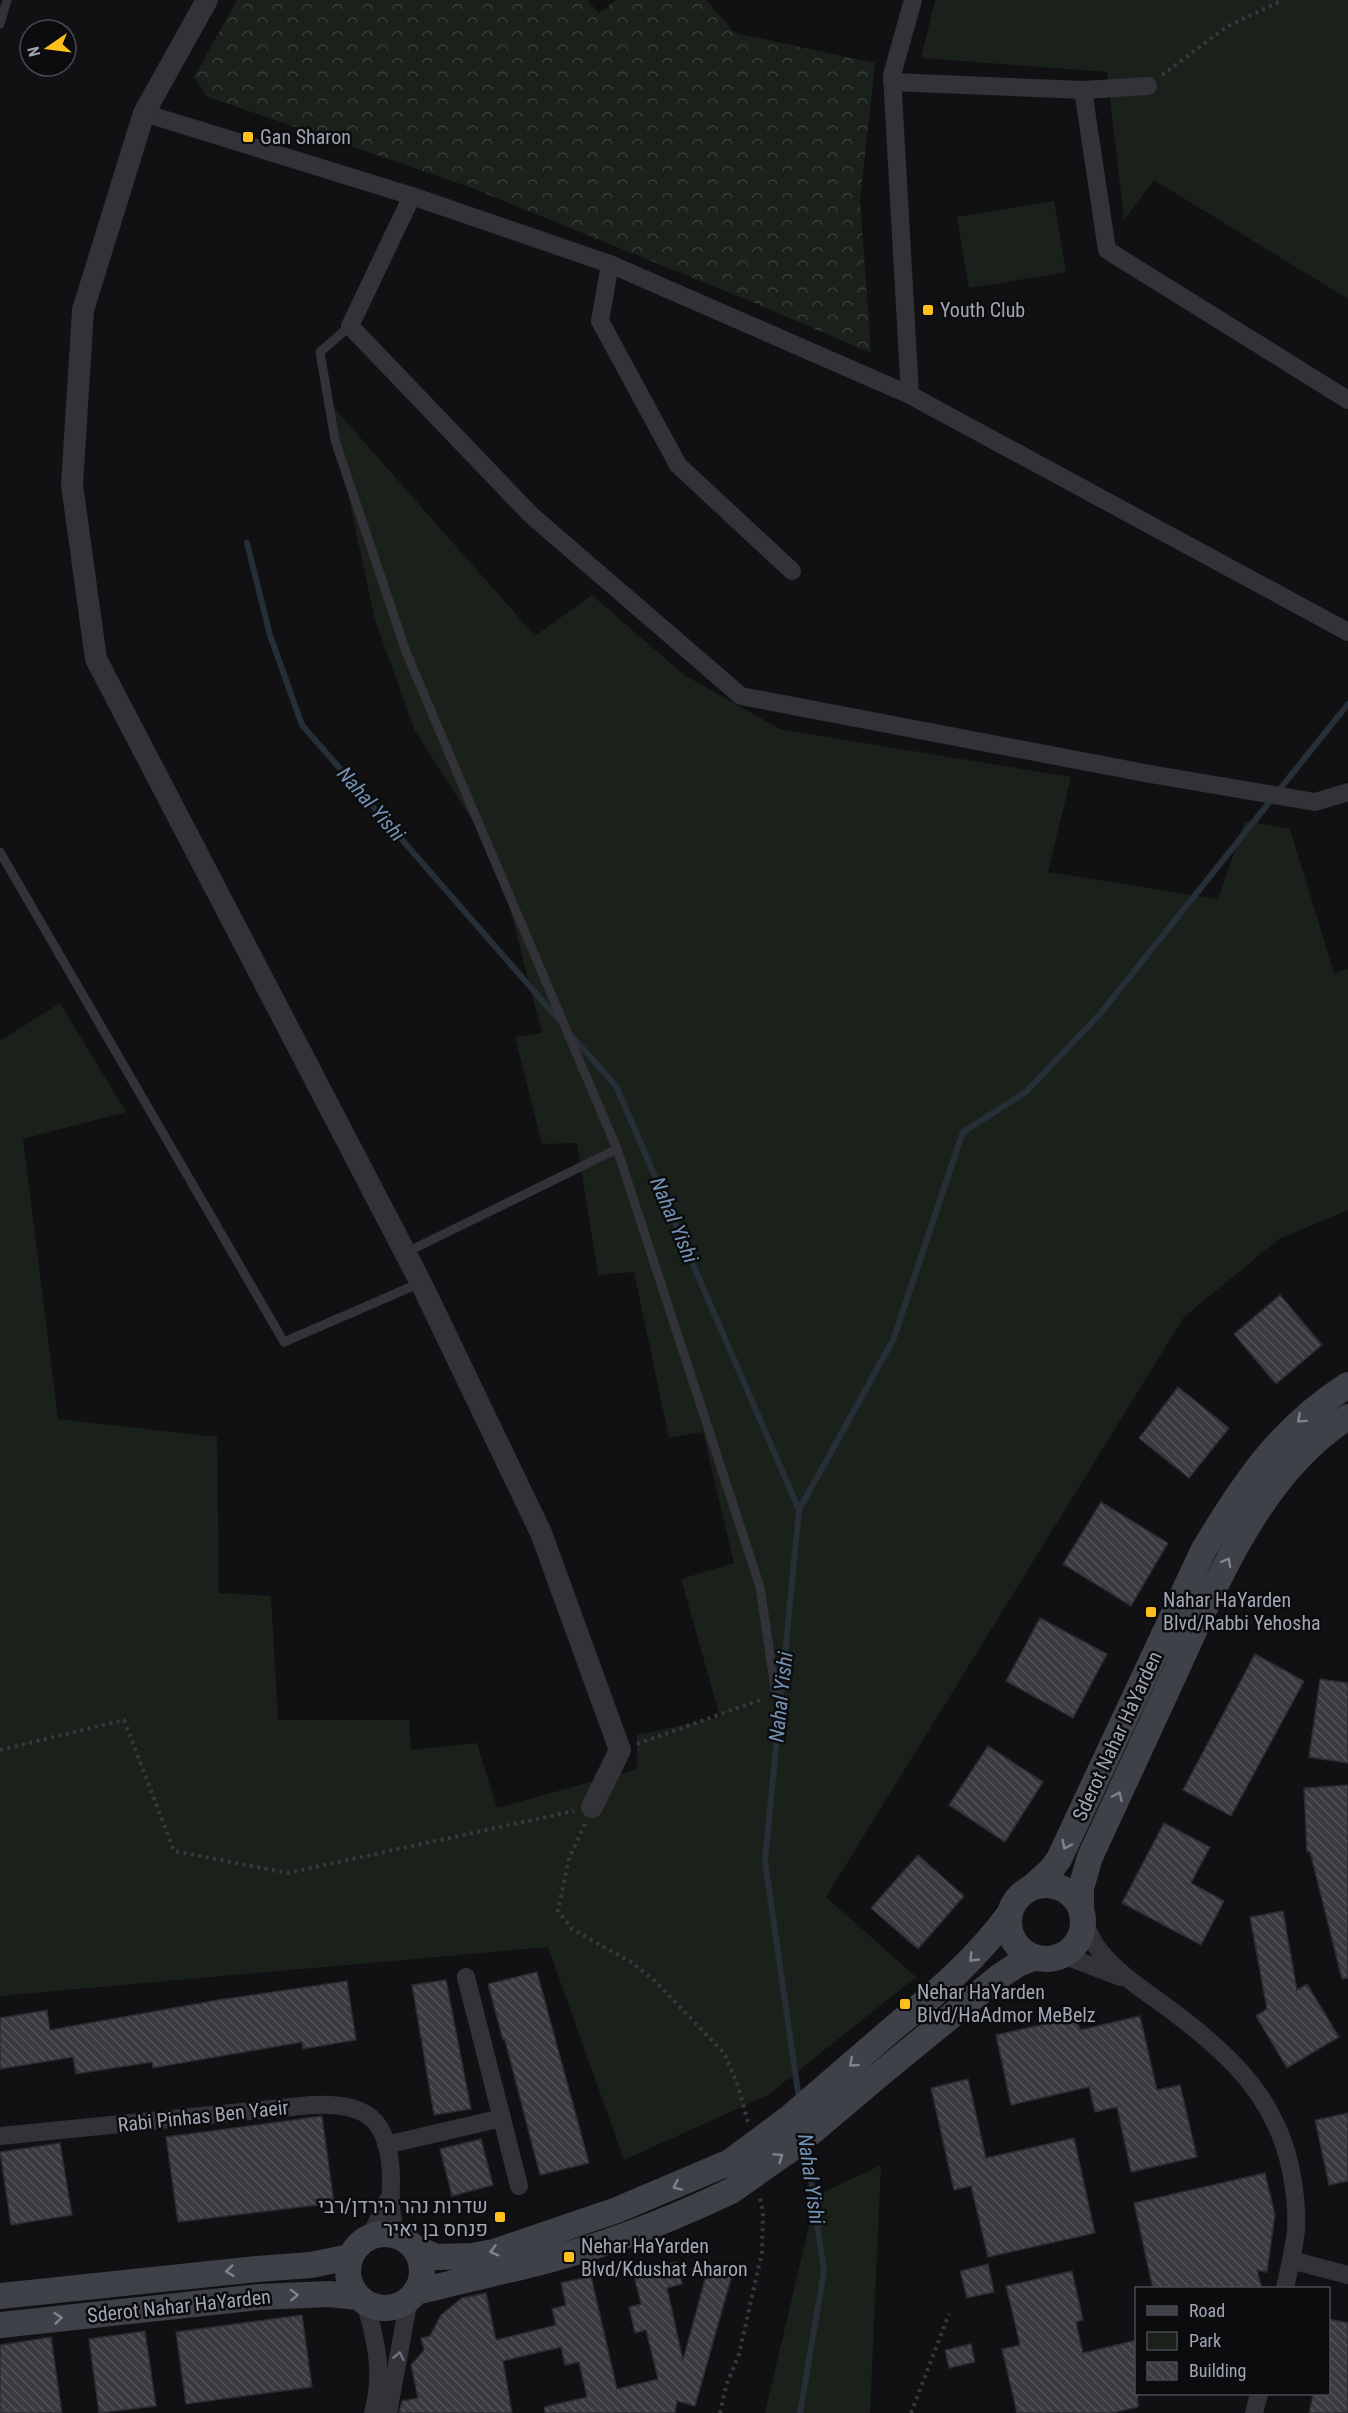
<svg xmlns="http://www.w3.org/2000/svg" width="1348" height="2413" viewBox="0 0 1348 2413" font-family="'Roboto Condensed',Heebo,sans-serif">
  <defs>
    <pattern id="forest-crowns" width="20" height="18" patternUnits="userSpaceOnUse" patternTransform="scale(1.5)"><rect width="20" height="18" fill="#19211a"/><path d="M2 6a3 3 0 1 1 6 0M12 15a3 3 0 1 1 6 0" fill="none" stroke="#373e39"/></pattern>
    <pattern id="building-back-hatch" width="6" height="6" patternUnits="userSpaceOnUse" patternTransform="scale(1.5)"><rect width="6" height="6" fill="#3a3b41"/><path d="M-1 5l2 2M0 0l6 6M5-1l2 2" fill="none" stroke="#53545a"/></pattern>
  </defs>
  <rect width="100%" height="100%" fill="#111113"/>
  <!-- green -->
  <path fill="#19211a" d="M935 0H1348V299L1154 180 1124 220 1107 72 921 58Z
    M1054 201 1066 272 969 288 957 217Z
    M328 401 535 636 592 595 684 675 780 729 1071 777 1048 872 1218 899 1245 821 1290 829 1334 973 1348 969V1210L1279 1239 1184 1317 826 1897 916 1977 768 2095 624 2160 548 1947 0 1996V1041L60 1003 126 1112 23 1139 58 1419 217 1437 219 1593 271 1596 278 1720H409L411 1750 477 1743 497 1808 637 1769V1735L720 1717 681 1579 734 1563 703 1432 669 1438 634 1272 598 1275 577 1143 542 1144 515 1037 542 1033 497 859 415 731 375 620Z
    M881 2165 870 2413H765L816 2196Z"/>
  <!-- forest -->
  <path fill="url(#forest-crowns)" d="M237 0H587L599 13 616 0H706L735 33 875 63 860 201 871 353 757 304 472 188 208 97 194 77Z"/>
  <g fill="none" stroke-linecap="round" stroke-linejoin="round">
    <!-- stream -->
    <path stroke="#262f37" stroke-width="6" d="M247 543 270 635 302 725 561 1022
      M570 1034 616 1086 799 1510 765 1861 799 2099
      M799 1510 893 1340 963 1132 1026 1092 1099 1015 1348 704
      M800 2413 824 2272 806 2144"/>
  </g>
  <!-- building -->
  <path fill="url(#building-back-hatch)" stroke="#2b2b2f" stroke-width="1.5" d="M1280 1295 1322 1345 1276 1384 1234 1334Z
    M1178 1387 1229 1428 1189 1478 1139 1438Z
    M1101 1502 1168 1543 1131 1606 1063 1564Z
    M1040 1618 1107 1654 1073 1718 1006 1681Z
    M1255 1654 1304 1681 1231 1816 1183 1790Z
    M1320 1679 1348 1683V1763L1309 1757Z
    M988 1746 1043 1782 1005 1842 949 1805Z
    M1348 1785V1978L1342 1979 1310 1852H1307L1304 1788Z
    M1164 1823 1210 1847 1191 1883 1224 1901 1201 1945 1122 1903Z
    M918 1855 964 1896 918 1949 871 1908Z
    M1283 1911 1297 1990 1307 1984 1339 2037 1287 2068 1256 2016 1267 2009 1250 1917Z
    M537 1972 589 2163 540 2175 505 2040H503L488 1984Z
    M446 1980 471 2109 434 2115 412 1985Z
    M347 1981 356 2040 303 2049 302 2042 153 2068 152 2062 76 2074 73 2057 0 2069V2018L47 2010 50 2030 218 2000Z
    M1140 2016 1157 2090 1180 2085 1197 2157 1131 2172 1117 2107 1095 2112 1089 2087 1011 2105 996 2035 1077 2017 1080 2030Z
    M968 2079 986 2158 1074 2138 1095 2233 988 2257 971 2186 954 2190 931 2088Z
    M1348 2113V2181L1329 2185 1315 2120Z
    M322 2116 334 2203 178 2222 166 2137Z
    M481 2139 493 2185 452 2196 440 2149Z
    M60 2143 72 2215 11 2225 0 2152Z
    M1265 2173 1275 2215 1267 2272 1257 2270 1262 2289H1153L1134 2203Z
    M677 2262 682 2284 667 2288 683 2360 708 2268 732 2275 695 2406 677 2401 675 2413H545L544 2407 587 2397 579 2362 565 2365 561 2347 503 2361 512 2413H399L402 2401 418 2398 411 2365 424 2350 421 2338 430 2336 441 2315 462 2298 486 2293 496 2340 556 2325 552 2309 566 2305 561 2283 591 2276 617 2389 658 2379 646 2330 635 2333 629 2307 641 2304 633 2272Z
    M988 2264 994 2292 967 2298 960 2271Z
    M1072 2271 1083 2320 1076 2322 1083 2353 1137 2340 1138 2407 1112 2413H1017L1002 2349 1020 2345 1006 2286Z
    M302 2315 312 2387 186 2404 176 2332Z
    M1329 2319 1348 2323V2413H1309L1313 2394H1329Z
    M145 2331 156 2406 99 2413 89 2339Z
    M51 2337 62 2413H0V2345Z
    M971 2344 975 2362 949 2368 945 2350Z"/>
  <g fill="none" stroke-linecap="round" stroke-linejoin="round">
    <!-- path -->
    <path stroke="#37393f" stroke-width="4" stroke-dasharray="3 4.5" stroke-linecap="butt" d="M1162 75 1228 26 1283 0
      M637 1744 763 1699
      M0 1750 124 1720 174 1851 288 1873 574 1811
      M585 1824 569 1858 558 1911 572 1929 631 1962 655 1981 724 2053 737 2083 748 2122
      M720 2413 726 2386 739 2354 762 2252 763 2212 760 2198
      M911 2413 949 2314"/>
    <!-- service -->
    <path stroke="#323238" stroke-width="9" d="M0 24 7 0
      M350 326 320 352 335 440 406 652 617 1149 760 1587 776 1695
      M0 852 284 1342 420 1283
      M405 1253 617 1149"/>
    <!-- minor -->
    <path stroke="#323238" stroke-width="18" d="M892 82 1083 90 1148 86
      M1083 90 1107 250 1348 400
      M144 113 412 196 610 264 910 395 1348 632
      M412 196 350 326 531 515 741 696 1150 774 1315 802 1348 792
      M610 264 600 321 678 465 792 571
      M910 395 892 75 913 0
      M1084 1923C1088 1931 1092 1940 1097 1947 1116 1974 1150 1994 1176 2014 1234 2058 1279 2102 1292 2176 1295 2193 1297 2213 1296 2230 1294 2250 1289 2269 1285 2288
      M1063 1955 1121 1977
      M466 1977 519 2186
      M0 2136 311 2105C366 2102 389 2118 391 2176 391 2197 389 2215 397 2236
      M386 2145 502 2118
      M370 2237 387 2201
      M1291 2260 1348 2275
      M365 2302C376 2340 384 2374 373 2413
      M388 2413 409 2299
      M1254 2413 1259 2394"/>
    <!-- tertiary -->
    <path stroke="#323238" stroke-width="22" d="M207 0 144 113 83 310 72 485 96 659 421 1283 541 1533 620 1750 592 1807"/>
    <!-- secondary -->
    <path stroke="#3f4148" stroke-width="26" d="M1009 1922a37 37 0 1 1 74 0a37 37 0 1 1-74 0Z
      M1032 1887 1050 1871 1059 1859 1203 1551C1243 1484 1280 1428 1348 1385
      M1081 1909V1888L1090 1857C1118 1796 1146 1736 1174 1675 1216 1584 1260 1473 1348 1417
      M897 2025C939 1991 978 1957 1010 1913
      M879 2075 1000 1976 1018 1964 1035 1957
      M348 2271a37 37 0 1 1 74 0a37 37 0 1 1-74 0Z
      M414 2247 436 2257 472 2256 494 2252 617 2210 730 2162
      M416 2292C456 2282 496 2273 537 2263 604 2246 668 2221 731 2191
      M0 2296 257 2269 311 2265 350 2257
      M0 2325 259 2297 329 2294 358 2297"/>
    <!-- secondary-bridge -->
    <path stroke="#3f4148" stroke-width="26" d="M730 2162 789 2118 897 2025
      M731 2191 795 2146 879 2075"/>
  </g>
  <!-- one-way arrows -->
  <defs><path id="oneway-chevron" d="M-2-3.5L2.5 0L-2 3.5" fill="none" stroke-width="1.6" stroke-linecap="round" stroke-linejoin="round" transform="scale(1.5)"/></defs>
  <g stroke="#7f838f">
    <use href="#oneway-chevron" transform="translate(1301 1419) rotate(138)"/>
    <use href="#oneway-chevron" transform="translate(1227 1562) rotate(-61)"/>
    <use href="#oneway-chevron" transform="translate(1118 1796) rotate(-65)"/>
    <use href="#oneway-chevron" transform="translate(1066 1845) rotate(115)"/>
    <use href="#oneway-chevron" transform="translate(973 1958) rotate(134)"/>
    <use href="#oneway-chevron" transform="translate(853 2063) rotate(139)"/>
    <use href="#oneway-chevron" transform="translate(779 2157) rotate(-35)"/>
    <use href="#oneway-chevron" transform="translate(677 2186) rotate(156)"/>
    <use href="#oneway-chevron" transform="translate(494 2251) rotate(165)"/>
    <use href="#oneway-chevron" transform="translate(230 2271) rotate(174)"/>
    <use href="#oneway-chevron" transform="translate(294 2295) rotate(-2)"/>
    <use href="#oneway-chevron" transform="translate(58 2318) rotate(-6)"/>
  </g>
  <use stroke="#6f727d" href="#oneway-chevron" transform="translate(399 2356) rotate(-78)"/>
  <!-- markers -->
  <g fill="#ffbf1d" stroke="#0c0c0e" stroke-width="2">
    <rect x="242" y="131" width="12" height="12" rx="3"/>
    <rect x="922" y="304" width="12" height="12" rx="3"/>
    <rect x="1145" y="1606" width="12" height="12" rx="3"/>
    <rect x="899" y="1998" width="12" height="12" rx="3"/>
    <rect x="494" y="2211" width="12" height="12" rx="3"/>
    <rect x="563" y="2251" width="12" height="12" rx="3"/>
  </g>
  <g text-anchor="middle" stroke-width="5" stroke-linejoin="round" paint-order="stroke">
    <!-- poi labels -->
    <g font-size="20" fill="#a1a6b5" stroke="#0c0c0e" text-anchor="start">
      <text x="260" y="144">Gan Sharon</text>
      <text x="940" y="317">Youth Club</text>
      <text x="1163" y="1607">Nahar HaYarden<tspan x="1163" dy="23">Blvd/Rabbi Yehosha</tspan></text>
      <text x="917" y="1999">Nehar HaYarden<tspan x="917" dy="23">Blvd/HaAdmor MeBelz</tspan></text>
      <text x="488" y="2213" text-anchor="end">שדרות נהר הירדן/רבי<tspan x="488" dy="23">פנחס בן יאיר</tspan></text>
      <text x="581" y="2253">Nehar HaYarden<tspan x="581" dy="23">Blvd/Kdushat Aharon</tspan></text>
    </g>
    <!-- street labels -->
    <g font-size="20" fill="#a1a6b5" stroke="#0c0c0e">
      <text transform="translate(1117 1736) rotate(-65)" y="7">Sderot Nahar HaYarden</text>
      <text transform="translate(203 2116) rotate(-6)" y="7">Rabi Pinhas Ben Yaeir</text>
      <text transform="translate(179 2306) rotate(-6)" y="7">Sderot Nahar HaYarden</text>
    </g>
    <!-- water labels -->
    <g font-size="21" font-style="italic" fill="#7492b4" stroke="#0c0c0e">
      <text transform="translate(371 804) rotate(49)" y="7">Nahal Yishi</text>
      <text transform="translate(674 1220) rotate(67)" y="7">Nahal Yishi</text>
      <text transform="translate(781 1697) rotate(-84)" y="7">Nahal Yishi</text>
      <text transform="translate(811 2179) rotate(82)" y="7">Nahal Yishi</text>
    </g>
  </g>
  <!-- legend -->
  <rect x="1135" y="2287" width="195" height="108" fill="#0c0c0e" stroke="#484a51" stroke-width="1.5"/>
  <rect x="1147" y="2306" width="30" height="9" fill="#3f4148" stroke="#484a51" stroke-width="1.5"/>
  <text x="1189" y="2317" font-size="18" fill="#a1a6b5">Road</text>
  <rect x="1147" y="2332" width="30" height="18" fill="#19211a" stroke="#484a51" stroke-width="1.5"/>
  <text x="1189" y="2347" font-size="18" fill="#a1a6b5">Park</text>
  <rect x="1147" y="2362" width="30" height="18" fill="url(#building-back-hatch)" stroke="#484a51" stroke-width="1.5"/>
  <text x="1189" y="2377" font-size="18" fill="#a1a6b5">Building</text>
  <!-- north arrow -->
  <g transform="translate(48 48) rotate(256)"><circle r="28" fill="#0c0c0e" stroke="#484a51" stroke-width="1.5"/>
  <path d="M0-4.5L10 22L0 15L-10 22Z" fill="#ffbf1d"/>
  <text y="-9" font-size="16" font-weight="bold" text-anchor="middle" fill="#a1a6b5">N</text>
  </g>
</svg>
